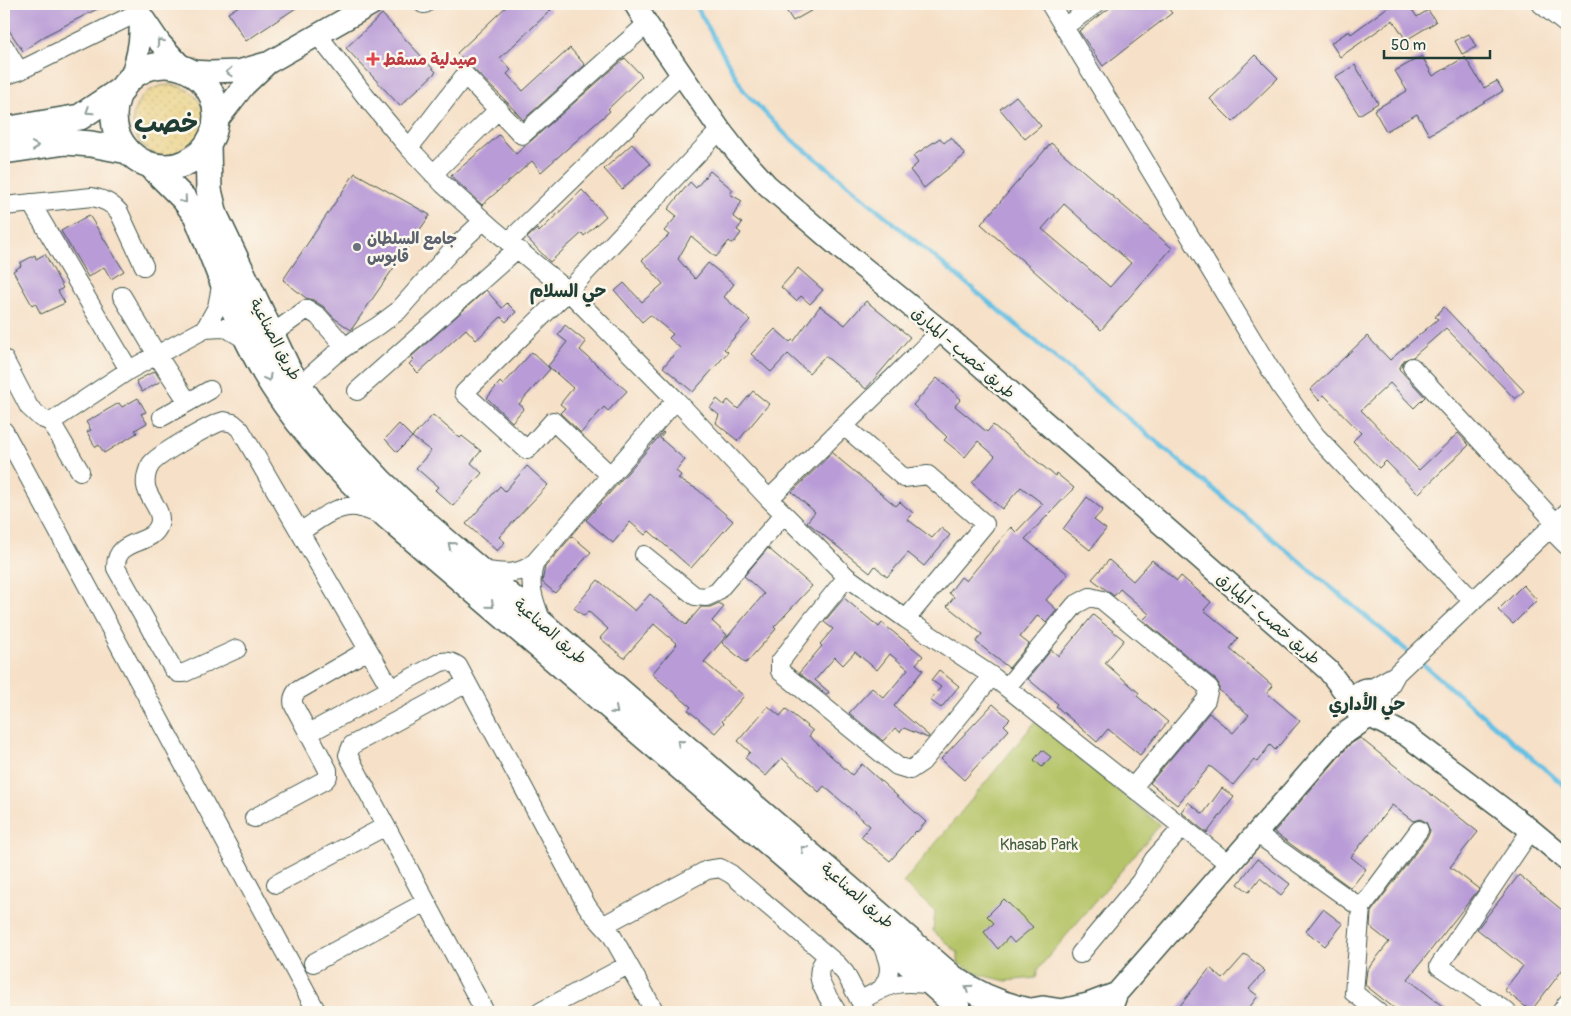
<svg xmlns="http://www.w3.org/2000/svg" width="1571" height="1016" viewBox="0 0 1571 1016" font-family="Pangolin,'Playpen Sans Arabic',sans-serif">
  <defs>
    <pattern id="sand-dots" width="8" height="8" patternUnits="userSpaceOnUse" patternTransform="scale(1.25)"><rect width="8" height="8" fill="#eeda9e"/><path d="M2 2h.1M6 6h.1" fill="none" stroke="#ccbc89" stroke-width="1.8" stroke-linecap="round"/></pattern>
  </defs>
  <rect width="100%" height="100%" fill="#fbf7ec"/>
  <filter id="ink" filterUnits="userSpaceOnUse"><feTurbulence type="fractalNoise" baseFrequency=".02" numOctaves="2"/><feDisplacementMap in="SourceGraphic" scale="10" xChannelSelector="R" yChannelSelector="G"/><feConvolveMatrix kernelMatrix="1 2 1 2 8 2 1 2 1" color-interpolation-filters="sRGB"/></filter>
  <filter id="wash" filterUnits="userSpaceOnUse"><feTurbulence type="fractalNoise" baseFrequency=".0096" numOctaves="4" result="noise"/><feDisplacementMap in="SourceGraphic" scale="20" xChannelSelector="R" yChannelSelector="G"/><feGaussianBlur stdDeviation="1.12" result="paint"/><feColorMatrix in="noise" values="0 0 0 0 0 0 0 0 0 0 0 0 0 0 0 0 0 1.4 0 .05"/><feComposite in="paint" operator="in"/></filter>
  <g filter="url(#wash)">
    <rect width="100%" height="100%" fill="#f6e0c7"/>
    <!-- sand -->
    <path fill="url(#sand-dots)" stroke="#868c69" d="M133 121a36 36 0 1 1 72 0a36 36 0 1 1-72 0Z"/>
    <!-- green -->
    <path fill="#b5c467" stroke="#6a804e" d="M1035 722 1160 825 1038 969 1036 978 1006 981 981 975 958 963V953L933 931 935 911 903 883Z"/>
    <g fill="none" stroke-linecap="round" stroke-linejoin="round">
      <!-- stream -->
      <path stroke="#65c0e3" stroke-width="4.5" d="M695 4 744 91 787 136 829 169 1411 654
        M1417 659 1567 788"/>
    </g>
    <g id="blocks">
      <!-- building -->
      <path fill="#b99cd7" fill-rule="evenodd" d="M4 4H107L48 34 23 51 4 23Z
        M242 4H302L246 41 228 13Z
        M509 4H545L551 10 500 58 511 70 507 74 523 91 570 48 585 65 523 120 506 101 457 53Z
        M782 4H823L793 21Z
        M1115 4H1164L1172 13 1103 66 1079 31Z
        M1392 4H1408L1417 17 1428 10 1436 22 1406 40 1393 20 1340 57 1331 43 1349 31 1351 34Z
        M382 14 436 72 400 106 346 48Z
        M1469 34 1476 47 1462 54 1455 41Z
        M1255 55 1278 78 1233 122 1210 99Z
        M1422 56 1433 76 1465 57 1484 88 1497 81 1503 91 1429 135 1417 114 1386 131 1374 110 1407 91 1395 71Z
        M625 58 642 76 608 109 610 111 541 172 532 161 482 205 451 176 499 135 516 154Z
        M1355 65 1378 103 1359 115 1335 77Z
        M1016 96 1041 126 1025 139 1000 109Z
        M951 137 965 155 924 188 910 170 918 163 913 156 940 138 944 143Z
        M1051 143 1172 248 1101 330 981 224ZM1064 204 1131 263 1110 287 1042 229Z
        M632 144 650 164 622 189 604 169Z
        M710 171 733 190 730 194 742 201 733 216 742 223 737 230 741 233 733 244 729 241 716 257 691 236 678 259 695 279 708 263 734 284 724 297 750 320 724 349 728 352 693 392 663 367 680 348 669 338 673 334 650 315 642 322 615 291 624 283 642 302 663 284 642 260 669 235 664 231 677 216 668 209 690 182 696 188Z
        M355 173 430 215 351 330 334 318 324 307 313 300 306 298 283 280Z
        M582 190 606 216 584 236 582 233 550 262 527 238 537 229 539 232Z
        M89 215 124 271 111 279 104 267 88 277 61 231Z
        M45 254 63 288 58 291 65 303 41 314 35 303 32 305 13 271 21 266 20 263 35 255 36 259Z
        M798 268 823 290 810 304 801 296 796 301 781 287Z
        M486 290 502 308 507 303 516 312 506 322 501 317 476 340 466 329 418 373 409 364 414 359 411 357Z
        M866 301 910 337 866 389 825 356 809 373 788 354 771 372 751 354 775 329 790 342 792 340 794 341 820 306 845 325Z
        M1444 307 1524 391 1515 399 1446 328 1413 357 1404 360 1399 369 1425 397 1414 408 1390 383 1361 410 1419 470 1458 433 1469 445 1418 494 1386 461 1379 468 1353 441 1361 433 1324 395 1319 400 1310 390 1367 336 1390 360 1438 319 1435 317Z
        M565 325 586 342 580 350 627 391 608 411 604 407 581 433 560 413 565 408 560 404 573 388 548 366 567 342 558 335Z
        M532 352 550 369 519 404 524 408 512 422 487 398 500 382 503 385Z
        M155 371 161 381 142 392 136 381Z
        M937 378 961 399 955 406 987 432 993 425 1055 476 1056 473 1074 488 1025 539 1068 574 1046 600 1057 610 1046 623 1038 615 1020 637 1029 644 1009 668 976 642 982 634 947 606 954 597 949 593 961 577 966 581 1011 527 1016 532 1043 504 1021 487 1002 509 972 483 995 456 978 441 965 457 944 440 947 437 913 405Z
        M753 391 769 404 738 441 716 423 719 415 710 408 717 399 724 405 728 400 738 409Z
        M138 398 146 412 141 414 147 423 135 430 137 433 104 453 99 445 96 447 93 443 87 432 91 430 86 422 119 403 122 407Z
        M433 415 460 438 462 436 481 451 471 463 482 473 453 506 435 490 438 487 416 468 431 451 412 437Z
        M399 424 412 437 397 452 385 439Z
        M663 432 664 433 660 438 685 460 676 471 681 475 678 479 697 489 733 521 691 568 649 531 645 535 630 522 613 543 586 520Z
        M832 453 896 506 900 502 913 513 907 519 932 538 941 528 950 535 924 566 908 553 887 577 875 566 870 573 807 522 815 512 792 492Z
        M527 466 548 485 499 537 505 542 497 551 466 524 500 486 505 491Z
        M1087 497 1103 510 1094 520 1106 529 1090 550 1063 529Z
        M572 536 591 552 555 593 542 582 545 567Z
        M768 548 812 586 774 627 776 629 746 663 722 643 764 594 744 576Z
        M1109 560 1133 581 1152 560 1177 581 1181 576 1211 602 1204 610 1238 638 1230 649 1273 686 1267 693 1300 721 1275 750 1270 745 1257 762 1254 760 1233 785 1210 766 1177 805 1150 783 1209 713 1233 733 1249 715 1219 690V684L1216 680 1143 620 1149 614 1120 589 1114 596 1092 579Z
        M598 580 635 611 650 594 686 625 701 607H710L719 603 724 607 712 621 727 635 704 662 744 696 722 721 724 723 715 733 688 710 691 707 652 674 677 644 654 624 624 658 600 638 608 629 588 611 584 616 574 608Z
        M1523 585 1537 600 1513 624 1498 610Z
        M844 598 879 627 882 623 923 656 916 664 923 670 894 706 929 736 928 738 904 728 900 732 895 728 883 741 849 713 872 688 884 698 908 669 890 654 877 670 855 652 843 665 835 657 815 680 829 692 827 695 799 673 822 646 820 644 833 629 824 622Z
        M1093 615 1124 640 1105 663 1139 693 1137 696 1168 722 1140 755 1108 729 1097 742 1056 706 1058 704 1028 679 1051 650 1059 656Z
        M939 670 959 686 941 708 930 700 941 687 931 680Z
        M993 704 1010 719 1004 725 1009 730 964 780 941 759Z
        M768 706 780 716 786 709 813 731 809 736 852 775 862 764 926 822 917 832 916 831 890 861 861 837 870 826 824 786 819 792 782 758 766 776 745 758 750 752 738 741Z
        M1360 738 1478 832 1450 867 1479 889 1408 979 1450 1012H1399L1365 985 1367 970 1389 942 1370 927 1371 912 1428 836 1430 831 1426 822 1420 819 1413 821 1392 805 1351 857 1366 869 1351 888 1274 832 1349 745Z
        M1042 750 1051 757 1042 767 1034 760Z
        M1222 788 1234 797 1207 833 1181 812 1188 802 1203 814Z
        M1257 859 1290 884 1281 895 1260 878 1249 892 1238 884Z
        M1519 875 1567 914V964L1531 1011 1504 990 1523 966 1477 929Z
        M1004 899 1033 927 1014 943 1009 937 998 949 984 932 994 923 987 916Z
        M1323 909 1343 924 1325 946 1306 931Z
        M1245 954 1265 971 1249 989 1258 996 1246 1012H1175L1210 968 1223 979Z"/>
    </g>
  </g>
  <g filter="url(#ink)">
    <use href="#blocks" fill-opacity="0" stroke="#3f554a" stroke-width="1"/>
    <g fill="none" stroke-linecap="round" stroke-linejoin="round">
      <defs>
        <path id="minor" d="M423 4H425
          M1050 4 1064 27 1096 4
          M1541 4 1567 25
          M1064 27 1281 387 1316 436 1473 601
          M317 34 366 97 409 148 443 184 492 228 568 291 676 400 769 499 847 577 906 619 992 676 1229 864
          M4 46 19 71
          M4 76 19 71 139 12
          M409 148 465 75 522 135 647 24
          M433 174 499 109
          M31 203 129 370
          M4 206 92 197C103 199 112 203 119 212L144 266
          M508 242 681 74
          M122 296 157 355 188 402
          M205 329 217 307 222 281
          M272 334 307 309 318 316 345 347
          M4 359 29 407 41 418 51 422 129 370 205 329 222 328 228 329 248 341
          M1412 367 1556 523
          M300 385 334 355 355 340 378 326 398 311 451 251 483 221
          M357 391 517 249
          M162 417 210 390
          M51 422 80 471
          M844 426 904 478 928 475 985 524 906 619
          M4 431 317 1012
          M610 475 553 421 527 450 464 393 568 291 720 130
          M769 499 941 331
          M1550 529 1567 546
          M300 532C316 522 336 504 357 507 366 509 375 513 383 516
          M644 555 695 596 706 597 717 592 784 514
          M535 562C527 584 534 601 542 622
          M480 570C501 573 518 577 535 562L676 400
          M847 577 812 620 780 662V671L897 766 910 770 922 762 992 676
          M237 649 184 673H178L173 669 116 568C115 537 152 547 159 525 164 511 148 499 146 486 145 479 147 470 151 464 159 454 211 424 224 421L233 423 240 429 391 689
          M467 683 352 745 348 755 485 1012
          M1007 687 1075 605 1090 597 1102 600 1209 688 1206 700 1133 787
          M1370 689 1395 675
          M1382 700 1397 673 1567 512
          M309 733 439 663C446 660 451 661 458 666L587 906 592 913 611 934 655 1012
          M254 818 325 780 328 776V770L294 706C292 700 293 696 297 691L368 650
          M1256 833 1361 908 1419 830
          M276 884 386 826
          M1361 908 1354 993 1378 1012
          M604 925 707 870 720 868 731 874 837 964 845 973 866 1012
          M880 940C887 958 895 970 882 988
          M1080 954 1140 882 1154 859 1183 827
          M828 957C808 974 827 994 837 1012
          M313 963 426 902
          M860 1001C891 983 898 980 933 985
          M540 1012 628 965
          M1507 1012 1439 966 1531 830
          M1561 1012 1567 1003"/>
        <path id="major" d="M635 4 647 24 720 130 737 152 767 185 854 260 941 331 1328 670 1354 704
          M139 12 160 43 184 69
          M188 71 211 72 238 71 266 63
          M130 79C139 55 144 29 137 4
          M216 122 244 86 268 63 372 4
          M1354 703a14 14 0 1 1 28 0a14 14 0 1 1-28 0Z
          M1371 717 1406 735 1531 830 1567 860
          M1058 1011 1088 1004 1117 993
          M1110 1012 1117 993 1341 736 1369 717"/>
        <path id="highway" d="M114 116a51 51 0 1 1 102 0a51 51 0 1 1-102 0Z
          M4 130 80 117 122 89
          M208 144 209 190 215 215 289 371 321 417 381 482 427 525 953 978C977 995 1000 1005 1029 1011
          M4 151 66 142 91 144 128 151
          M150 165 184 199 196 215C220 272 239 333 273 386 304 435 346 478 389 518L879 937 946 996 960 1012
          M1026 1012 1043 1009 1062 1012"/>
      </defs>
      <!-- minor casing -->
      <use href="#minor" stroke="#3f554a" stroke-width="20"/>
      <!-- major casing -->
      <use href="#major" stroke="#3f554a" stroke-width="24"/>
      <!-- highway casing -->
      <use href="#highway" stroke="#3f554a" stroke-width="28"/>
      <!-- minor -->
      <use href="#minor" stroke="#fff" stroke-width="18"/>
      <!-- major -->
      <use href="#major" stroke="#fff" stroke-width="21"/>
      <!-- highway -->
      <use href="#highway" stroke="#fff" stroke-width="25"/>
    </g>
    <!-- one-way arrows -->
    <defs><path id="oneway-chevron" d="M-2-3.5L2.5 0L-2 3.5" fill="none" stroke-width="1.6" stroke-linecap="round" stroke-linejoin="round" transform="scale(1.25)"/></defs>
    <g stroke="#8f9e9a">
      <use href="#oneway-chevron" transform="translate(160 42) rotate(-128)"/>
      <use href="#oneway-chevron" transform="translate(229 72) rotate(178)"/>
      <use href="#oneway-chevron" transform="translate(89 111) rotate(147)"/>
      <use href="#oneway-chevron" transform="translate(35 146) rotate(-8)"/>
      <use href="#oneway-chevron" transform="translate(184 200) rotate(50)"/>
      <use href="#oneway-chevron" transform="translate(268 378) rotate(61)"/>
      <use href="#oneway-chevron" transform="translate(451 545) rotate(-139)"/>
      <use href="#oneway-chevron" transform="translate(491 605) rotate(41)"/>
      <use href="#oneway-chevron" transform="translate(615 711) rotate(41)"/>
      <use href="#oneway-chevron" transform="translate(680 743) rotate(-139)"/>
      <use href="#oneway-chevron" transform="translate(804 849) rotate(-139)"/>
      <use href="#oneway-chevron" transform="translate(968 988) rotate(-147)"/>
    </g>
  </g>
  <!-- markers -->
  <path fill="#e0444e" stroke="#fbf7ec" stroke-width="2" d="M370.5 51.5h5v5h5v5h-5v5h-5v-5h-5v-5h5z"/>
  <circle fill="#6b7280" stroke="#fbf7ec" stroke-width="2" cx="357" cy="247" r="5"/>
  <g text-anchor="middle" stroke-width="5" stroke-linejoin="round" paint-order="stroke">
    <!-- health labels -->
    <g font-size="16" font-weight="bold" fill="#be3a42" stroke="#fbf7ec" text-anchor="start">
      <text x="383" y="65">صيدلية مسقط</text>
    </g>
    <!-- worship labels -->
    <g font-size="16" font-weight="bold" fill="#5b616d" stroke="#fbf7ec" text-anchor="start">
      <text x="367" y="244">جامع السلطان<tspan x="367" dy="18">قابوس</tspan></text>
    </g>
    <!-- street labels -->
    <g font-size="16" fill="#1f3d34" stroke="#fbf7ec">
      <text transform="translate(276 339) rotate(62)" y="6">طريق الصناعية</text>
      <text transform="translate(964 352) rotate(41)" y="6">طريق خصب - المبارق</text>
      <text transform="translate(1269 618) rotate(41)" y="6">طريق خصب - المبارق</text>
      <text transform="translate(551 631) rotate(41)" y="6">طريق الصناعية</text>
      <text transform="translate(858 895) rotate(41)" y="6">طريق الصناعية</text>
    </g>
    <!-- park labels -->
    <g font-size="16" fill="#445f41" stroke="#fbf7ec">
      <text x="1039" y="850">Khasab Park</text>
    </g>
    <!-- neighbourhood labels -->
    <g font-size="18" font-weight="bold" fill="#1f3d34" stroke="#fbf7ec">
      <text x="568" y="297">حي السلام</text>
      <text x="1367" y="710">حي الأداري</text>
    </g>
    <!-- town labels -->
    <g font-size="26" font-weight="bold" fill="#1f3d34" stroke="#fbf7ec">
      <text x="166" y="132">خصب</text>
    </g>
  </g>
  <!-- margin -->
  <rect width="1571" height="1016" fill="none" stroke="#fbf7ec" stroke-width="20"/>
  <!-- scale -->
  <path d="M1384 50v8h106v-8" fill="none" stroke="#1f3d34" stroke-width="2.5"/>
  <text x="1391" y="50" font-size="15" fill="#1f3d34" stroke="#fbf7ec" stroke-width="4" paint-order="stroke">50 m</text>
</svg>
